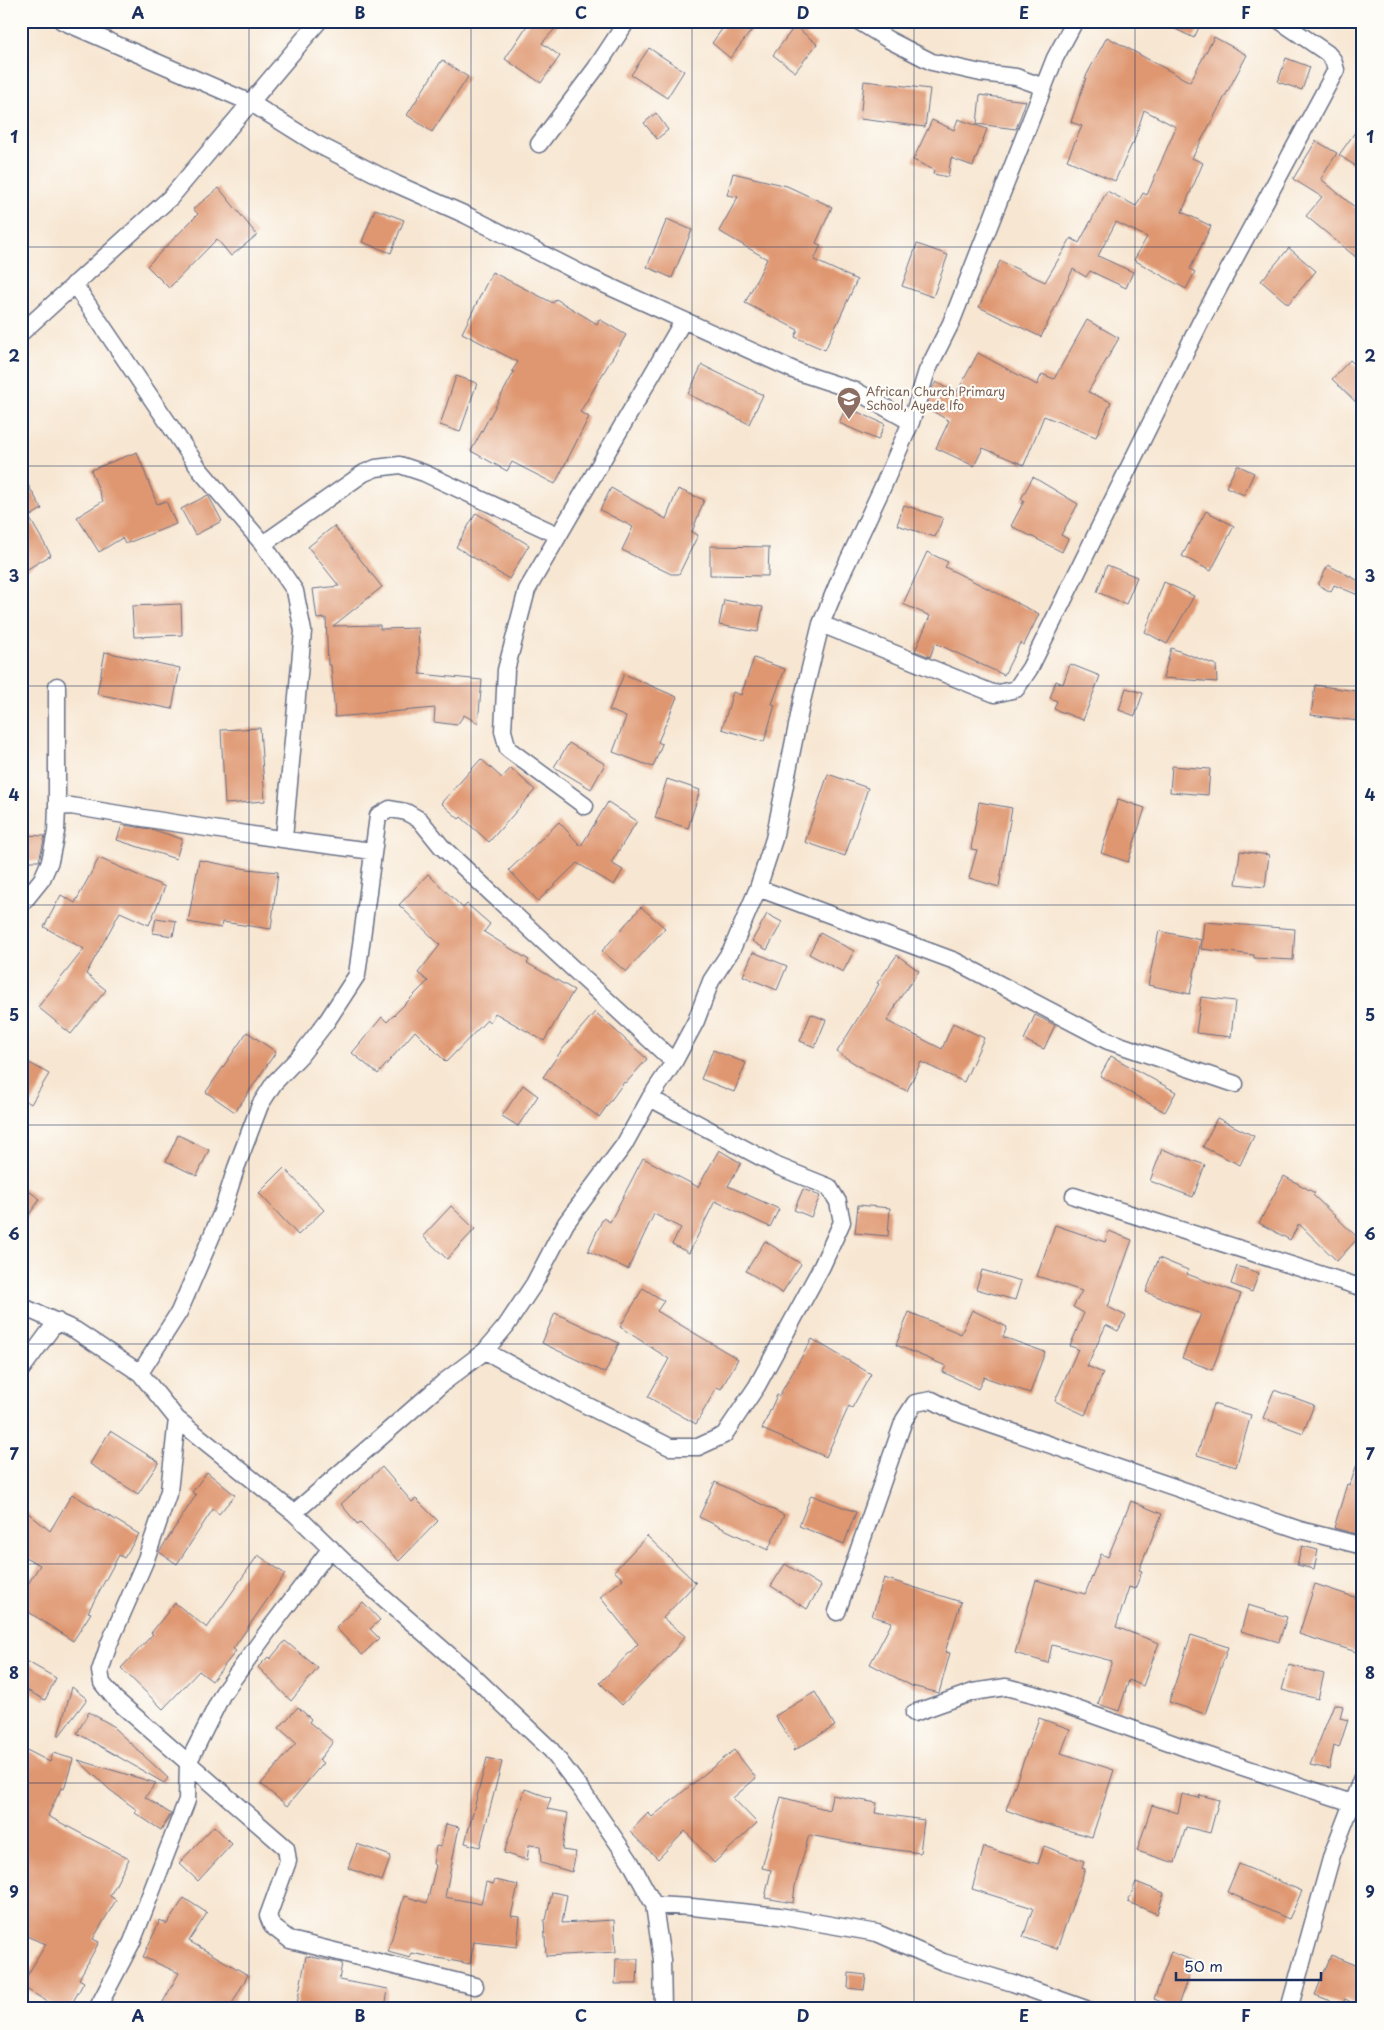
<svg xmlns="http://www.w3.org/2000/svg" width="1384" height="2030" viewBox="0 0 1384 2030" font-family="'Playpen Sans',sans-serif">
  <rect width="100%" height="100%" fill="#fdfcf7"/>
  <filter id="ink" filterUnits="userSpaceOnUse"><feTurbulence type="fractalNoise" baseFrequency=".02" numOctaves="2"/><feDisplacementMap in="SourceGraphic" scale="10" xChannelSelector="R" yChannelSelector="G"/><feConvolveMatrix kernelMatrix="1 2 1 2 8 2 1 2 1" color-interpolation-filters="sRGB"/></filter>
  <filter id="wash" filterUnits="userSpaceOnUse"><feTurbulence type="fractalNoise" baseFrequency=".0096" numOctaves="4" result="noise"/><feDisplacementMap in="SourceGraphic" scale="20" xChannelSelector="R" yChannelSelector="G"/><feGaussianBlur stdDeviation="1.12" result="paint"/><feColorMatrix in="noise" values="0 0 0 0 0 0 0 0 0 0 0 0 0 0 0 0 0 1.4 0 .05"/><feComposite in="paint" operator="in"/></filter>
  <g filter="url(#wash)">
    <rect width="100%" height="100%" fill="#f7e6d1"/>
    <g id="blocks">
      <!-- building -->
      <path fill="#df9771" d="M530 21H562L542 43 560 56 541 83 505 59Z
        M728 21H759L730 58 712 43Z
        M1159 21H1202L1194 38Z
        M795 26 817 44 795 72 773 55Z
        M1107 37 1190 82 1214 37 1247 55 1192 158 1203 163 1182 212 1211 226 1190 269 1195 272 1186 289 1134 260 1147 237 1116 222 1098 256 1133 272 1126 288 1090 271 1086 277 1073 269 1041 337 979 307 1000 261 1045 282 1071 238 1079 243 1107 191 1136 206 1143 193 1147 195 1176 127 1144 110 1133 144H1132L1115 181 1067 160 1082 126 1071 122 1086 78H1085Z
        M649 48 684 71 667 98 631 75Z
        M1286 58 1310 67 1302 90 1278 82Z
        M442 60 468 77 432 132 407 115Z
        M864 81 930 89 925 127 860 119Z
        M980 95 1026 101 1016 129 977 124Z
        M656 113 668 130 657 139 644 123Z
        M958 119 987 129 973 166 951 158 948 177 933 174 934 170 913 160 932 120 954 130Z
        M1363 121V171L1339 155Z
        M1316 141 1337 153 1321 179 1363 214V263L1306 216 1322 197 1293 179Z
        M733 173 787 186 832 207 816 243 821 245 814 260 857 280 825 350 795 337 798 330 745 303 767 259 719 231 738 197 727 195Z
        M219 188 257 235 231 256 217 239 169 288 147 266 198 214 193 209Z
        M375 209 404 220 391 253 362 242Z
        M667 219 692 230 672 278 647 267Z
        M917 244 948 255 933 297 902 286Z
        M1289 248 1316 271 1288 304 1261 281Z
        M492 272 553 303 556 299 597 324 599 319 626 335 580 412 589 417 555 484 512 462 507 471 471 451 514 372 512 371 518 362 462 333Z
        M1087 320 1119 338 1088 392 1111 402 1096 437 1044 416 1024 465 983 448 974 466 936 448 949 421 926 407 931 390 936 382 956 394 978 353 1037 385 1042 374 1054 379Z
        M1350 360 1363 372V409L1332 379Z
        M702 365 763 395 749 424 688 394Z
        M456 376 477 383 460 432 440 425Z
        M846 407 885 424 878 440 839 423Z
        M137 452 157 504 166 501 176 524 125 544 122 538 99 552 77 517 103 501 91 470Z
        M1237 465 1254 473 1244 495 1226 487Z
        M21 473 42 509 29 517 51 555 21 573Z
        M1033 477 1078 504 1061 535 1068 539 1062 552 1011 526 1024 501 1021 499Z
        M611 488 666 519 678 489 704 500 692 532 698 535 679 574H671L622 550 633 527 600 510Z
        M208 495 222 521 195 535 181 509Z
        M904 505 943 518 935 537 897 525Z
        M1206 511 1234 526 1211 571 1182 556Z
        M476 513 529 545 509 579 456 547Z
        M334 526 382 587 333 626 380 625V629L418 628 420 674 482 680 478 723 464 715 457 725 434 722 435 708 335 717 331 665H328L326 618 317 619 313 589 339 586 308 547Z
        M710 546 769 547 768 576 710 575Z
        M927 552 948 562 945 567 1039 614 1024 645 1020 643 1004 675 935 643 930 657 915 651 930 616 903 604Z
        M1107 565 1137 577 1126 604 1097 592Z
        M1328 565 1363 583V597L1334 585 1331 592 1318 585Z
        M1164 582 1194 596 1167 644 1145 632Z
        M724 600 763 607 758 632 719 625Z
        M181 604 182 635 134 637 132 606Z
        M1171 648 1216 665 1217 682 1163 678Z
        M105 652 180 668 172 709 97 694Z
        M754 658 785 669 772 704 775 705 764 742 722 729 733 692 741 695Z
        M1070 664 1100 676 1083 720 1054 709 1057 701 1050 698 1056 681 1063 684Z
        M624 674 677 697 658 742 662 744 653 767 613 752 626 717 609 710Z
        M1315 685 1362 692 1358 721 1311 715Z
        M1126 688 1143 693 1135 716 1119 710Z
        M260 728 265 801 225 804 221 730Z
        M569 743 605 764 591 789 554 767Z
        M481 759 502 778 511 768 535 790 489 842 461 817 459 819 441 803Z
        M1172 766 1210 769 1208 795 1170 792Z
        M828 774 868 788 845 856 805 842Z
        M667 779 700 790 688 828 655 818Z
        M1118 799 1145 808 1128 862 1101 853Z
        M608 802 637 821 611 863 623 870 614 885 577 863 538 901 509 870 559 822 581 846Z
        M979 802 1012 808 999 887 969 878 977 850 971 849Z
        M122 825 151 829 182 839 176 859 117 840Z
        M21 835 45 836 39 861H21Z
        M1240 851 1269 855 1265 887 1236 884Z
        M99 858 165 887 149 925 120 912 86 974 106 990 71 1034 38 1007 84 949 44 927 61 895 75 903Z
        M199 860 247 869 278 872 271 929 222 922 221 928 188 922Z
        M428 874 463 908 467 904 490 924 484 932 529 960 527 963 574 990 544 1041 495 1013 490 1022 487 1020 446 1062 415 1031 378 1074 352 1053 382 1017 387 1022 428 981 418 973 440 945 399 905Z
        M641 907 665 928 626 972 602 951Z
        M767 914 782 922 767 950 752 941Z
        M156 918 176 921 173 936 153 933Z
        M1204 922 1295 929 1293 960 1254 958V955L1201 949Z
        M1159 931 1201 940 1190 994 1148 985Z
        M820 933 854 951 843 972 809 954Z
        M753 952 787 966 777 990 743 976Z
        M897 955 919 971 895 1005 896 1006 887 1021 942 1049 953 1023 984 1038 964 1082 921 1062 907 1091 868 1072 837 1052 879 984 877 983Z
        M1201 997 1235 1001 1231 1037 1196 1033Z
        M595 1012 647 1059 626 1083 624 1082 599 1117 543 1077 561 1051Z
        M811 1014 826 1020 815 1047 800 1041Z
        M1035 1015 1055 1025 1044 1049 1024 1040Z
        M247 1032 276 1052 235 1112 206 1092Z
        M713 1050 746 1063 734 1092 701 1079Z
        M1111 1056 1176 1092 1165 1112 1100 1076Z
        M21 1058 49 1074 31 1104 21 1098Z
        M523 1085 538 1096 518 1126 502 1116Z
        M1217 1118 1254 1136 1240 1165 1203 1147Z
        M178 1135 209 1150 197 1176 166 1161Z
        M1162 1149 1205 1165 1193 1197 1150 1181Z
        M719 1150 741 1163 728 1186 779 1209 770 1227 715 1201 689 1253 672 1244 681 1228 654 1214 628 1269 588 1251 603 1218 610 1222 643 1158 698 1187Z
        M284 1168 324 1210 298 1235 259 1193Z
        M1284 1176 1315 1193 1313 1195 1358 1238 1337 1261 1299 1224 1290 1240 1259 1223Z
        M21 1186 40 1199 21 1226Z
        M803 1189 820 1196 811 1217 794 1210Z
        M858 1205 890 1208 888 1236 855 1233Z
        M451 1206 475 1229 447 1259 423 1236Z
        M1055 1225 1105 1242 1109 1231 1132 1240 1108 1307 1126 1316 1118 1331 1106 1325 1087 1366 1103 1373 1085 1415 1055 1401 1078 1349 1070 1346 1084 1313 1073 1307 1082 1291 1037 1276Z
        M765 1241 801 1264 782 1293 746 1271Z
        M1159 1258 1188 1270 1187 1274 1241 1294 1212 1370 1182 1358 1201 1314 1146 1292Z
        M1237 1266 1259 1273 1252 1292 1231 1284Z
        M982 1270 1021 1281 1015 1300 976 1289Z
        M643 1288 664 1301 657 1311 738 1359 721 1389 717 1387 696 1424 648 1397 669 1359 620 1327Z
        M972 1310 1007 1327 1003 1337 1045 1352 1030 1393 984 1377 978 1389 943 1372 946 1366 896 1345 909 1312 961 1334Z
        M555 1313 619 1343 605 1373 542 1343Z
        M812 1339 871 1374 852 1408 849 1406 826 1457 762 1429 777 1395 779 1396Z
        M1274 1390 1314 1405 1303 1433 1263 1418Z
        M1213 1404 1251 1415 1236 1467 1197 1455Z
        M110 1431 159 1462 138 1494 90 1464Z
        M1360 1455H1363V1536L1334 1528 1347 1484 1350 1485Z
        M382 1467 412 1502 416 1499 438 1521 399 1561 360 1523 358 1525 341 1504Z
        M207 1472 235 1495 219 1514 213 1509 177 1564 159 1552 196 1495 192 1492Z
        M715 1482 784 1515 768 1550 699 1517Z
        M72 1494 139 1534 124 1558 119 1555 88 1612 91 1613 73 1641 21 1607V1595L40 1565 21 1555V1507L50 1531Z
        M811 1495 856 1512 844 1544 799 1526Z
        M1131 1501 1162 1514 1139 1570 1142 1571 1135 1589 1129 1587 1116 1627 1159 1643 1143 1686 1129 1680 1119 1711 1098 1704 1112 1661 1052 1645 1048 1663 1015 1653 1036 1580 1085 1594 1101 1554 1108 1557Z
        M647 1536 696 1583 663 1618 685 1636 672 1653 622 1705 600 1683 638 1644 600 1597 623 1579 614 1571Z
        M1302 1546 1318 1550 1314 1569 1297 1565Z
        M258 1555 285 1574 233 1649 236 1651 212 1681 199 1671 163 1709 121 1668 153 1634 151 1633 175 1603 207 1628Z
        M785 1564 821 1586 807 1609 771 1586Z
        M884 1578 961 1602 945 1652 950 1653 939 1693 912 1686 870 1664 892 1622 872 1616Z
        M1315 1584 1363 1600V1654L1299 1634Z
        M363 1602 380 1620 370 1629 379 1638 362 1655 336 1628Z
        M1248 1605 1287 1617 1279 1642 1241 1631Z
        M1191 1635 1228 1647 1205 1714 1169 1702Z
        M285 1641 318 1668 291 1701 258 1667 268 1657 270 1659Z
        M21 1658 56 1678 45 1700 21 1687Z
        M1289 1665 1324 1674 1318 1699 1282 1690Z
        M72 1687 87 1699 59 1736H58Z
        M815 1692 835 1726 793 1751 795 1747 775 1716Z
        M1334 1704 1343 1706 1340 1718 1348 1720 1339 1748 1334 1746 1329 1769 1310 1765Z
        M298 1707 311 1719 309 1722 333 1742 319 1760 323 1763 287 1806 261 1784 296 1743 279 1728Z
        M89 1712 115 1727 114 1728 168 1778 164 1783 77 1733Z
        M1039 1718 1070 1729 1061 1753 1114 1770 1092 1837 1038 1822 1006 1810Z
        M21 1747 50 1762 53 1753 73 1759 64 1789 61 1788 48 1816 129 1859 110 1896 116 1900 93 1939 99 1942 79 1979 84 1982 69 2009H60L21 1986 46 1944 21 1934Z
        M734 1750 756 1778 733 1798 757 1823 714 1863 685 1831 658 1859 630 1832 648 1813 652 1817Z
        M487 1758 502 1762 480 1847 465 1843Z
        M78 1760 156 1783 145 1797 171 1814 161 1830 135 1813 137 1810 110 1790Z
        M525 1789 551 1798 547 1809 568 1813 562 1850 576 1852 572 1872 541 1863 540 1846 529 1845 527 1860 504 1853Z
        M1182 1794 1199 1798 1200 1795 1219 1800 1210 1833 1186 1827 1175 1863 1137 1851 1152 1805 1178 1813Z
        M832 1795 877 1803 875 1813 924 1820 920 1853 874 1847 809 1835 795 1886 793 1903 765 1898 771 1870 762 1868 781 1797 829 1810Z
        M446 1824 459 1827 445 1897 481 1904 486 1882 493 1884 495 1880 518 1885 511 1916 520 1917 517 1947 474 1942 470 1964 411 1953 410 1958 388 1952 404 1896 427 1903 436 1865 433 1864 436 1846 441 1847Z
        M214 1826 232 1844 198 1881 179 1863Z
        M357 1844 391 1856 382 1881 348 1868Z
        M1044 1846 1084 1861 1082 1868 1085 1869 1057 1949 1023 1937 1033 1908 972 1889 984 1847 1038 1864Z
        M1239 1864 1302 1891 1289 1919 1227 1892Z
        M1136 1882 1164 1893 1157 1914 1128 1902Z
        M552 1892 567 1895 562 1923 614 1920 616 1952 546 1956 544 1920H546Z
        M184 1898 207 1913 189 1941 248 1975 229 2009H159L179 1973 143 1957 160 1920 167 1924Z
        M1171 1952 1194 1961 1177 2008 1154 1999Z
        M1331 1955 1363 1968V2008L1345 1999 1342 2005 1315 1995Z
        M306 1956 342 1963 339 1980 388 1989 385 2009H296Z
        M616 1959H638L637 1984H615Z
        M849 1973 866 1975 864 1990 848 1988Z"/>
    </g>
  </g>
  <g filter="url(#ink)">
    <use href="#blocks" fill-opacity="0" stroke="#686f86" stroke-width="1"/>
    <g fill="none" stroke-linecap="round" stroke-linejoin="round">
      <defs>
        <path id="street" d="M62 21 251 103 315 143 396 184 466 215 586 276 798 372 856 391 911 422
          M858 21 889 40 932 62 981 73 1016 77 1044 87
          M539 144 596 68 627 21
          M74 284 200 470 263 544 295 591 303 631 284 838
          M21 333 171 197 319 21
          M263 544 364 473 376 468 400 465 424 473 558 535
          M821 624 995 694 1016 689 1030 668 1201 321 1336 70 1333 60 1327 53 1280 21
          M585 806 508 749 503 731 506 670 527 590 683 321
          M57 807 71 806C171 823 272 839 373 851
          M758 888 955 961 1108 1041 1235 1084
          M21 905 42 879 50 861 56 832 57 807V686
          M1074 1196 1363 1288
          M21 1306 75 1330 140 1373 177 1419 294 1513 363 1580 471 1674 551 1750 580 1788 630 1861 654 1905 662 1960 663 2009
          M485 1351 578 1401 670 1447H698L724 1435 757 1386 822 1266 842 1222 838 1202 829 1187 777 1166 650 1098
          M21 1370 57 1321
          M140 1373 179 1312 222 1212 236 1168 260 1105 274 1083 300 1056 327 1021 357 975 378 816 390 809 406 812 420 820 441 846 490 892 674 1062
          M177 1419 169 1491 146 1559 109 1644 100 1671 102 1683 115 1699 286 1848 288 1861 268 1916 272 1926 290 1940 475 1986
          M294 1513 444 1382 485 1351 506 1326 534 1284 566 1223 624 1145 650 1098 674 1062 696 1021 711 981 732 949 758 888 774 839 802 701 821 624 841 576 884 484 911 422 927 371 951 323 1055 58 1075 21
          M837 1612 904 1420 915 1403 932 1400 957 1413 1300 1530 1363 1546
          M914 1713 973 1692 1006 1687 1037 1695 1197 1752 1352 1803
          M654 1905 692 1907 779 1916 877 1933 943 1962 1013 1983 1086 2009
          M97 2009 132 1942 187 1800 188 1763 223 1693 268 1631 331 1548
          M1289 2009 1332 1855 1363 1775"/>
      </defs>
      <!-- street casing -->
      <use href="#street" stroke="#686f86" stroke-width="19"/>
      <!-- street -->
      <use href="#street" stroke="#fff" stroke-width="16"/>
    </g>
  </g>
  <!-- grid -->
  <path fill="none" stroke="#1b2f5e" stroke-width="1" stroke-opacity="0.55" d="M249 21V2009M471 21V2009M692 21V2009M914 21V2009M1135 21V2009M21 247H1363M21 466H1363M21 686H1363M21 905H1363M21 1125H1363M21 1344H1363M21 1564H1363M21 1783H1363"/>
  <!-- icons -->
  <defs>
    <symbol id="school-pin" viewBox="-11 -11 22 30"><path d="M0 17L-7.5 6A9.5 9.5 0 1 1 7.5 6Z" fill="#8d6e63" stroke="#fdfcf7"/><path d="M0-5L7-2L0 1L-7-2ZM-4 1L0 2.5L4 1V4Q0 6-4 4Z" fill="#fff"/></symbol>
  </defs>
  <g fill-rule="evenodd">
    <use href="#school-pin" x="835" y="385" width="28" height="38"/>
  </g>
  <g text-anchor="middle" stroke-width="4.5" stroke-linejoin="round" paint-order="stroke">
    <!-- education labels -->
    <g font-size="12" fill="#785e54" stroke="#fdfcf7" text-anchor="start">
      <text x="866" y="396">African Church Primary<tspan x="866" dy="14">School, Ayede Ifo</tspan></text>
    </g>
  </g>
  <!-- margin -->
  <rect width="1384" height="2030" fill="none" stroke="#fdfcf7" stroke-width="55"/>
  <!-- scale -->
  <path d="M1176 1972v8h145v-8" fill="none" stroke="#1b2f5e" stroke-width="2.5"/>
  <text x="1184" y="1972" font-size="15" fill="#1b2f5e" stroke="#fdfcf7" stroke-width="4" paint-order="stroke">50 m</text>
  <rect x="28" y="28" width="1328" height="1974" fill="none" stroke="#1b2f5e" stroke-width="2"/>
  <g font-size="16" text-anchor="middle" font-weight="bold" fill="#1b2f5e">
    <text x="138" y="19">A</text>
    <text x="360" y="19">B</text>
    <text x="581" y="19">C</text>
    <text x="803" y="19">D</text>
    <text x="1024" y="19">E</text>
    <text x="1246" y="19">F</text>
    <text x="14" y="143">1</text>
    <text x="1370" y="143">1</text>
    <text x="14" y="362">2</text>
    <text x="1370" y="362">2</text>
    <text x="14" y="582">3</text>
    <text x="1370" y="582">3</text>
    <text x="14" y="801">4</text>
    <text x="1370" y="801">4</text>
    <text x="14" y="1021">5</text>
    <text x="1370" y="1021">5</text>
    <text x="14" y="1240">6</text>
    <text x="1370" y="1240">6</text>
    <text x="14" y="1460">7</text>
    <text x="1370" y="1460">7</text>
    <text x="14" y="1679">8</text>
    <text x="1370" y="1679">8</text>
    <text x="14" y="1898">9</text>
    <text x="1370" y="1898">9</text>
    <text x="138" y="2022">A</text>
    <text x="360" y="2022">B</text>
    <text x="581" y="2022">C</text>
    <text x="803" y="2022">D</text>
    <text x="1024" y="2022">E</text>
    <text x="1246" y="2022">F</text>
  </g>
</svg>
